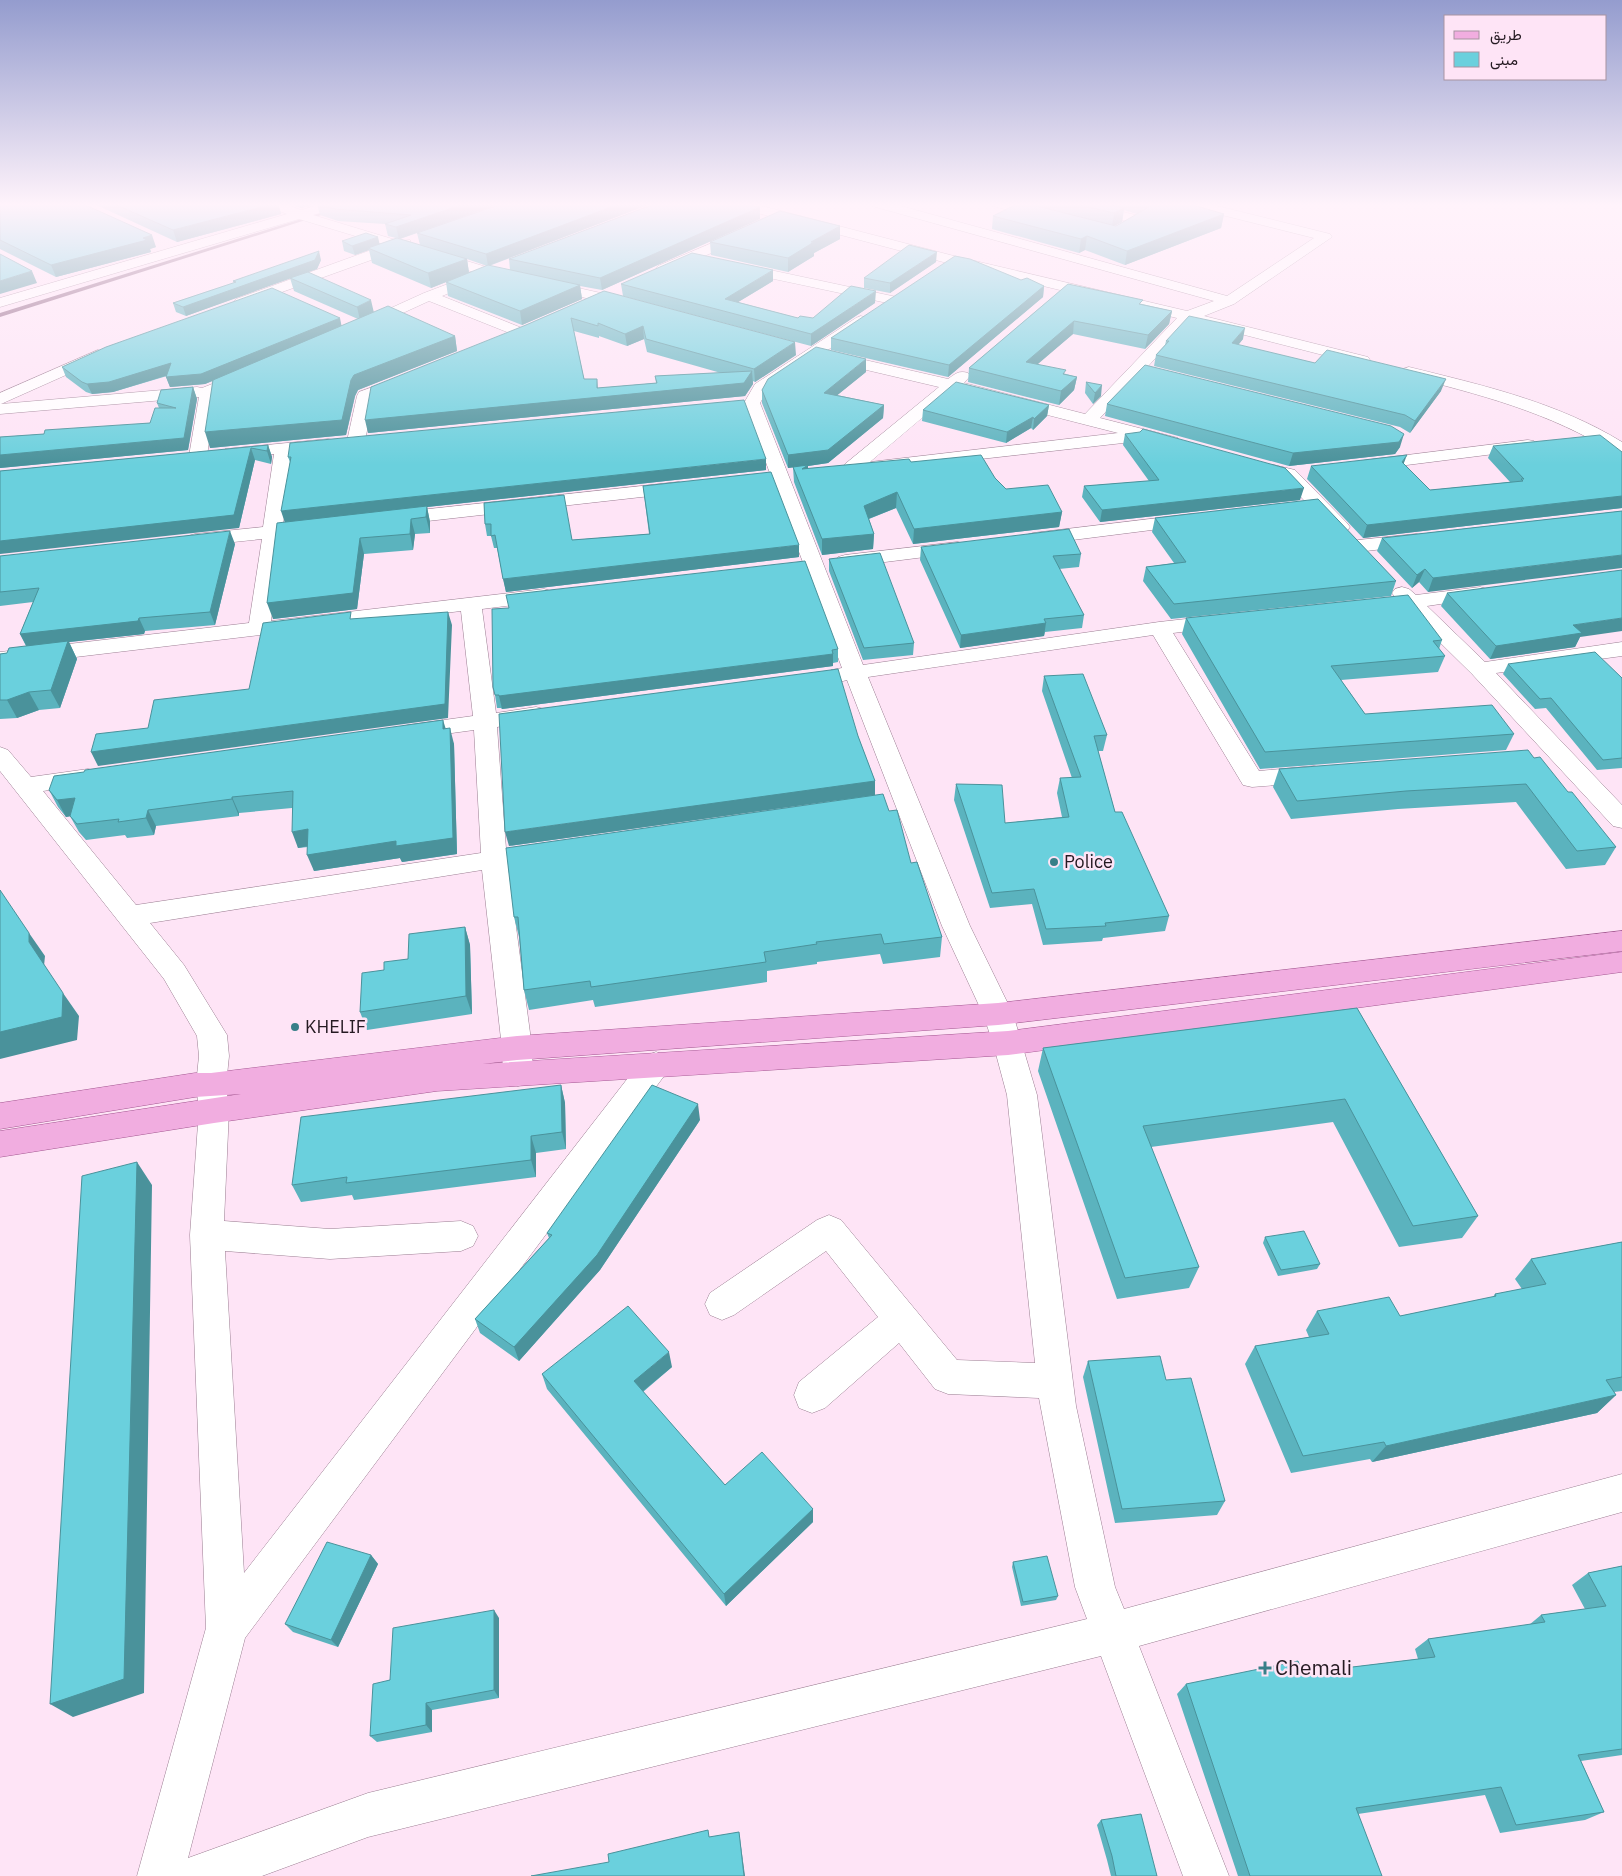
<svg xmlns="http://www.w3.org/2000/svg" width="1622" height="1876" viewBox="0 0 1622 1876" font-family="'IBM Plex Sans',Vazirmatn,sans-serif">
  <rect width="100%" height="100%" fill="#fee4f6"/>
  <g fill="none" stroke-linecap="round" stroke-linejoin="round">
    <!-- stream -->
    <path fill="#8b5c7e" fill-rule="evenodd" d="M330 210 334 211 0 317V313Z"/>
    <defs>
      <path id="minor" d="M265 203H282L301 210 325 203H344L343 206 313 215 399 241 410 240 411 244 493 269 632 300 637 301 639 304 637 307 632 308 489 277 442 296 527 330 530 333 527 336H517L429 301 368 329H358L355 326 358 323 424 293 477 273 399 250 246 305H236L234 302 236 299 385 245 299 219 0 307V298L287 214 266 206Z
        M730 203H750L954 256 1187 311 1214 301 872 206 871 203H890L1227 296 1314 238 1186 206 1185 203H1205L1330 234 1332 237 1234 304 1204 316 1368 357 1370 360 1368 363 1362 365 1190 321 1100 418 1178 438 1181 442 1178 446 1172 447 1139 439 1132 442 874 471 868 470 866 465C858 471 854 474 845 472L842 468 845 464 939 387 824 360 822 357 824 354 830 352 948 379C955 374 959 370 968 373L970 376 964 383 1085 414 1177 318 947 263 731 206ZM954 391 1118 433 870 462Z
        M992 203H1012L1052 213 1054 216 1047 220 993 206Z
        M1068 203H1088L1143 217 1145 220 1143 223 1113 237 1106 233 1126 221 1069 206Z
        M745 229 752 233 750 236 668 272H658L656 269 658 266Z
        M737 263 892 296 897 297 899 300 897 303 892 304 732 270 730 267 732 264Z
        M861 316 866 318 869 321 866 324 767 391 760 403 863 665 1159 622 1222 615 1230 616 1233 621 1230 626 1173 633 1259 771 1314 766 1323 768 1326 774 1323 780 1314 782 1252 787 1243 785 1153 635 868 677 970 926 1013 1014 1037 1095 1076 1406 1115 1587 1124 1609 1622 1474V1512L1139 1646 1229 1876H1183L1101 1656 368 1837 262 1876H137L206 1628 190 1235 199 1110 196 1085 199 1056 197 1036 164 979 0 771V747L8 750 31 777 88 769 97 771 100 777 97 783 43 791 136 905 481 853 474 730 408 739 400 737 396 732 400 727 408 725 473 716 461 611 0 666V652L249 623 262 539 195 546 188 544 185 540 188 536 195 534 263 527 274 454 231 458 225 457 222 453 225 449 328 439 334 440 337 444 334 448 292 453 283 525 314 521 321 523 324 527 321 531 282 536 271 621 544 589 551 591 554 595 551 599 544 601 482 609 496 713 536 707 544 709 548 714 544 719 497 727 506 849 544 843 553 846 557 852 553 858 508 866 532 1048 533 1074 529 1083 518 1086 507 1083 503 1074 502 1048 482 870 150 923 184 965 227 1035 229 1056 226 1085 229 1110 224 1221 330 1229 461 1221 473 1226 478 1236 473 1246 461 1251 330 1259 225 1251 244 1573 645 1056 656 1052 667 1056 671 1064 667 1072 245 1638 188 1858 368 1793 1087 1619 1075 1587 1039 1398 948 1394 935 1389 899 1343 825 1408 812 1413 799 1408 794 1395 799 1382 878 1317 826 1251 734 1315 722 1320 710 1315 705 1304 710 1293 817 1220 829 1215 841 1220 957 1360 1035 1363 1007 1095 993 1043 983 1014 942 926 847 680 839 682 831 680 828 675 831 670 842 668 744 403 755 384 856 318Z
        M98 350 104 352 106 355 104 358 1 404 197 387 202 388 245 371 251 373 253 376 251 379 216 394 207 456 204 460 198 461 192 460 189 456 199 397 0 414V393Z
        M1409 367C1482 385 1557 402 1622 442V455L1616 454C1550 412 1478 394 1403 375L1401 372 1403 369Z
        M406 375 412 377 414 380 412 383 373 399 365 441 362 445 356 446 350 445 347 441 357 396 359 392Z
        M1528 440 1534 441 1537 445 1534 449 1367 470 1361 469 1358 465 1361 461 1367 460Z
        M1274 465 1295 470 1347 523 1350 527 1347 531 1340 533 1333 531 1283 478 1268 474 1265 470 1268 466Z
        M679 482 686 484 688 488 686 492 392 525 385 523 382 519 385 515 392 513Z
        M1192 514 1199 516 1202 520 1199 524 1033 545 1026 543 1023 539 1026 535 1033 533Z
        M1417 534 1424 536 1427 540 1424 544 1358 552 1351 550 1348 546 1351 542 1358 540Z
        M958 542 965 544 968 548 965 552 845 567 838 565 835 561 838 557 845 555Z
        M1402 587 1409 589 1416 595 1480 587 1487 589 1490 593 1487 597 1427 606 1485 662 1622 642V656L1496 673 1622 805V828L1613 826 1472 674 1406 609 1377 612 1370 610 1367 606 1370 602 1395 597 1392 593 1395 589Z"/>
      <path id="major" d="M1622 931V951L998 1025 517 1060 482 1064 1008 1031 1622 952V972L1008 1055 437 1091 214 1123 0 1157V1131L241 1094 195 1097 0 1129V1103L195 1073H211L517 1036 998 1003Z"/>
    </defs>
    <!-- minor casing -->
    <use href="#minor" stroke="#9b7e92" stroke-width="1"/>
    <!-- major casing -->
    <use href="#major" stroke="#a35690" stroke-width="1"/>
    <!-- minor -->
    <use href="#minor" fill="#fff" fill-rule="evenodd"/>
    <!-- major -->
    <use href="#major" fill="#f1ade0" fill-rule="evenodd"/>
  </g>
  <!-- wall -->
  <path fill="#5bb3be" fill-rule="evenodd" d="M0 203 156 247 150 249 151 252 56 277 0 249Z
    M92 203H278L281 214 177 242Z
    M286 203H320L301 208Z
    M320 203H502L400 239 420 245 417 233 504 203H653L489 266 510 270 509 259 760 219 602 290 580 286 582 299 522 325 448 296 446 282 431 288 372 263 369 250 355 255 344 251 342 241 380 244 396 238 388 236 385 224 338 221 320 215 317 204ZM467 259 487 266 469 273Z
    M1036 203H1146L1224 214 1221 228 1125 265 1085 250 1079 253 992 229 993 216 1035 205ZM1124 210 1137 214 1116 226H1114L1122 222Z
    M840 239 814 253V256L788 272 711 255 710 242Z
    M321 260 317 269 308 272 374 312 455 336 457 351 358 390 355 396 346 435 210 448 212 381 205 384 170 387 166 377 167 376 113 392 92 394 86 392 66 377 62 367 342 326 358 319 294 291 290 278 186 316 176 312 173 303 234 283 233 281Z
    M936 262 890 293 864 288V278Z
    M1021 280 1044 286 1043 297 948 377 831 350V338Z
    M773 281 738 302 798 318H813L875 303 811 346 623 296 621 284Z
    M1068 284 1142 304 1172 311 1169 324 1145 349 1073 334 1037 364 1066 374 1077 377 1074 390 1059 405 968 382 969 368Z
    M604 291 796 355 755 382 753 381V384L745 396 368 433 526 325ZM574 331 599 338V336L627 346 644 339 647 352 721 373 655 376 656 383 598 388 584 379Z
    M1243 339 1238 345 1315 363 1441 391 1410 433 1400 427 1154 366 1156 355 1165 345 1166 341Z
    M866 372 837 395 884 405 883 418 828 463 808 466V469L911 462 995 478 1006 489 1062 512 1059 527 913 544 896 508 869 519 874 534 873 549 822 555 794 482 793 467 788 468 762 403V390Z
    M1086 382 1101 396 1093 404 1085 393Z
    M193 387 197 399 188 450 0 468V437L44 434 150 423 159 408 157 403Z
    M1107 404 1400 447 1395 454 1289 466 1105 416Z
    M1049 405 1047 416 1033 430 1031 428 1006 443 922 421 923 410Z
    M1125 434 1300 500 1100 522 1082 497 1084 486 1149 481 1123 445Z
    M268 445 272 457 271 464 255 460 239 528 0 471Z
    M1493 446 1622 452V508L1363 538 1307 479 1311 466 1404 464 1430 490 1510 482 1488 458Z
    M288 457 766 470 427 507 430 522V533L415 534 413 550 364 554 357 609 273 619 285 522 290 462Z
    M643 486 799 557 506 592 497 548H494L491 536H487L485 524 484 503 572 540 649 534Z
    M1622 511 1428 592 1419 582 1412 588 1377 551 1382 538Z
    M1155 518 1396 581 1391 596 1171 619 1143 581 1146 567 1174 563 1152 532Z
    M235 544 215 625 145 631 144 634 69 642 77 659 60 708 39 710 17 718 0 719V654L7 653 26 646 20 634 33 602 0 606V556Z
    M921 547 1081 554 1079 567 1059 569 1084 615 1082 628 1045 632 1044 636 960 648 920 560Z
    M829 559 914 643 913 655 863 660 829 571Z
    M1447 593 1580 637 1575 647 1490 659 1441 606Z
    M1186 618 1442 640 1439 649 1445 656 1438 672 1341 680 1365 714 1514 734 1506 750 1260 769 1182 634Z
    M838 649V662L833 663V666L502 709 501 708H497L495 695Z
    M1508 664 1622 678V768L1597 770 1546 708 1535 709 1503 674Z
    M1044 676 1107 735 1103 751H1098L1115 812 1169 916 1165 931 1103 938 1102 941 1043 945 1032 904 990 908 954 800 956 784 1005 823 1062 817 1057 793 1060 778H1072L1042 691Z
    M446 729 454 744 457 854 402 862 400 858 314 871 308 847 298 848 292 808 239 813V816L156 826 154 835 127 838 125 835 86 840 79 832 70 816 66 817 58 807 49 790Z
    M858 736 875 781V795L911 863 942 937 940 957 883 964 880 954 817 962V964L767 971V982L595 1007 593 1000 529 1010 524 990 519 937 514 917 838 800 509 846Z
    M1534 758 1568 792 1616 847 1605 865 1566 869 1516 802 1398 809 1291 819 1273 787 1279 769Z
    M465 927 470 945 472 1014 367 1030 360 1012 384 970 408 959Z
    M1357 1008 1478 1216 1462 1238 1399 1247 1333 1122 1151 1147 1199 1267 1189 1288 1117 1299 1038 1071 1043 1048Z
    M561 1085 565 1103 566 1149 536 1153V1177L354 1200 352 1195 301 1202 292 1185Z
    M700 1120 600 1270 519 1361 480 1333 475 1319 549 1238 547 1233Z
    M1265 1237 1320 1264 1317 1269 1278 1276 1263 1243Z
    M1622 1242V1391L1614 1392 1616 1395 1597 1413 1372 1462 1370 1459 1291 1473 1245 1364 1255 1346 1309 1337 1306 1330 1317 1311 1400 1316 1493 1297 1495 1294 1522 1289 1515 1279 1531 1259Z
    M1088 1361 1166 1380 1225 1501 1217 1515 1115 1523 1083 1377Z
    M672 1367 643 1392 725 1485 813 1509V1522L726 1606 547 1389 542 1374Z
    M371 1555 378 1564 338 1647 293 1632 285 1624Z
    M1013 1562 1058 1596 1056 1600 1021 1606 1012 1567Z
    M1622 1566V1755L1581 1761 1604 1812 1585 1820 1500 1833 1485 1795 1358 1814 1382 1876H1238L1177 1694 1186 1684 1303 1673 1418 1659 1415 1649 1428 1639 1529 1625 1541 1615 1585 1609 1572 1585 1588 1573Z
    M499 1618V1698L432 1710V1732L377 1742 370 1736 390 1680Z
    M1101 1820 1157 1876H1111L1107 1860 1097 1825Z"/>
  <!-- shaded-wall -->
  <path fill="#4a929b" d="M278 203 281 214 177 242 173 230Z
    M300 203H320L301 208Z
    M467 203H502L399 239 396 227Z
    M622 203H653L488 266 486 254Z
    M760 207V219L602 290 600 278Z
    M1124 208 1122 222 1112 227 1114 213Z
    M1224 214 1221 228 1125 265 1127 251Z
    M840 226V239L814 253V256L788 272V258L811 242Z
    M152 235 156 247 150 249 151 252 56 277 51 265Z
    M1087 236 1085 250 1079 253 1081 239Z
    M378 237 380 246 368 248 369 250 355 255 352 246Z
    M319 251 321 260 317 269 186 316 183 307Z
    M937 252 936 262 890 293V283Z
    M467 259 469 273 431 288 428 273Z
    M773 270V281L725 310V299Z
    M32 271 37 283 0 294V281Z
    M580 285 582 299 522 325 520 311Z
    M1044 286 1043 297 948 377 949 365Z
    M876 291 875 303 811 346V334Z
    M371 300 374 313 360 320 357 307Z
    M1172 311 1169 324 1145 349 1148 335Z
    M340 318 342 328 205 384 170 387 166 377Z
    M1074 321 1073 334 1024 376 1026 362Z
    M643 326 644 339 627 346 625 334Z
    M1245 328 1243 339 1230 355 1232 343Z
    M455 336 457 351 358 390 355 396 346 435 210 448 205 432 351 380 354 375Z
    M795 342 796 355 755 382 754 369Z
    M866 359V372L824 406V393Z
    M171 363 175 373 113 392 92 394 87 384Z
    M752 371 753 384 745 396 368 433 365 420 597 388V379L598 392Z
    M1077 377 1074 390 1059 405 1061 391Z
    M1446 379 1441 391 1410 433 1415 421Z
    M1102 385 1101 396 1093 404 1095 393Z
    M193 387 197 399 188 450 0 468V455L184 438Z
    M884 405 883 418 828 463 808 466V480L802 469 807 466 788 468V455Z
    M1049 405 1047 416 1033 430 1034 419Z
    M1033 417 1031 428 1006 443 1007 432Z
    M1404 434 1400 447 1395 454 1289 466 1293 453Z
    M268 445 272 457 271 464 267 451Z
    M251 448 255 460 239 528 0 554V541Z
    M1407 455 1402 468V462Z
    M766 459V470L427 507 430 522V533L426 517 285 523 281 511Z
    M1304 488 1300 500 1100 522 1102 510Z
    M897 492 896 508 863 521 864 506Z
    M1622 496V508L1363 538 1367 525Z
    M1062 512 1059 527 913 544 914 529Z
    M411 519 415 534 413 550 410 534Z
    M230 531 235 544 215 625 210 612Z
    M874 534 873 549 822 555V539Z
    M360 538 364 554 357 609 273 619 267 603Z
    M799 545V557L506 592 503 579Z
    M1622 555V568L1428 592 1433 578Z
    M1425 569 1419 582 1412 588 1417 575Z
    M448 612 452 625 448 718 98 766 91 752Z
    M139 618 145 631 144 634 69 642 77 659 60 708 20 634Z
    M1622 618V631L1580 637 1575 647 1490 659 1496 646 1573 625Z
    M1046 623 1044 636 960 648 961 635Z
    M833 654V666L502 709 499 696Z
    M29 692 39 710 17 718 7 700Z
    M443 720 448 736 443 729Z
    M450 728 454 744 457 854 402 862 400 858 314 871 307 855Z
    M875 781V795L509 846 505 832Z
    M232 797 239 813V816L232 799Z
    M75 798 84 814 66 817 57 800Z
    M148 810 156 826 154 835 146 818Z
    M308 829 314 845 298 848 292 832Z
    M465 927 470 945 472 1014 466 996Z
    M29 933 45 956 44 966 29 942Z
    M63 993 79 1016 77 1040 0 1059V1032Z
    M561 1085 565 1103 566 1149 562 1132Z
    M698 1104 700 1120 600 1270 519 1361 514 1347Z
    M531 1136 536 1153V1177L531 1160Z
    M137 1162 152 1185 144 1693 73 1717 50 1704Z
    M669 1352 672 1367 637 1396 634 1381Z
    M1616 1395 1597 1413 1372 1462 1386 1446Z
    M813 1509V1522L726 1606 724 1594Z
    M371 1555 378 1564 338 1647 331 1640Z
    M494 1610 499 1618V1698L494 1690Z
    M426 1703 432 1710V1732L426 1725Z
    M739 1832 740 1839 745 1876H744Z"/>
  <!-- building -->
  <path fill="#6ad0dd" stroke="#4a929b" d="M0 203H81L152 235 143 238 147 240 51 265 0 240Z
    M112 203H277L173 230Z
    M320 203H467L396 227 385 224 411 215 335 209 317 204Z
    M504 203H622L486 254 417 233Z
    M657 203H739L760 207 600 278 509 259Z
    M1019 203H1025L1116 226 1149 207 1146 203H1186L1224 214 1127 251 1087 236 1081 239 993 216Z
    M1071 203H1102L1124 208 1114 213Z
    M780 211 840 226 811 242H814L788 258 710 242Z
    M366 233 378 237 352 246 342 241Z
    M397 238 467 259 428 273 368 248Z
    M909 245 937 252 890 283 864 278Z
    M319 251 315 260 183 307 173 303 236 282 233 281Z
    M692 253 773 270 725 299 798 318 800 316 813 318 851 286 876 291 811 334 621 284Z
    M0 254 32 271 0 281Z
    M955 256 970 259 1021 280 1027 278 1044 286 949 365 831 338Z
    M488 265 580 285 520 311 446 282Z
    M308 272 371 300 357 307 290 278Z
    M1068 284 1143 300 1139 304 1172 311 1148 335 1074 321 1026 362 1066 370 1063 374 1077 377 1061 391 969 368Z
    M272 288 340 318 201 374 166 377 171 363 109 382 87 384 82 382 62 367 106 347Z
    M604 291 795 342 754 369 646 339 643 326 625 334 598 323V326L571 318 584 379H597V388L657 383 655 376 752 371 744 383 365 420 371 387 526 325Z
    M388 306 455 336 354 375 351 380 342 420 205 432 213 380Z
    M1189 316 1245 328 1232 343 1315 363 1327 350 1446 379 1415 421 1405 415 1156 355 1169 341H1166Z
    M816 347 866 359 824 393 884 405 828 450 788 455 762 390 768 379Z
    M1145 365 1391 426 1404 434 1399 442 1293 453 1107 404Z
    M956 382 1049 405 1034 419 1033 417 1007 432 923 410Z
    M1086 382 1102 385 1095 393Z
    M193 387 184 438 0 455V437L44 434 45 430 150 423 155 408H176L157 403 161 390Z
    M744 400 766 459 281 511 291 457H288L290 443Z
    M1143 429 1285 468 1304 488 1102 510 1084 486 1159 480 1125 434 1140 432Z
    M1600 435 1622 452V496L1367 525 1311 466 1407 455 1402 462 1430 490 1523 481 1521 479H1524L1493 446Z
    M268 445 267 451 251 448 234 515 0 541V471Z
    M981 455 995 478 1006 489 1048 485 1062 512 914 529 897 492 864 506 874 534 822 539 793 467 808 465 802 469 909 459 911 462Z
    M771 472 799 545 503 579 495 535 491 536V524H485L484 503 564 495 572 540 650 534 643 486Z
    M1318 499 1396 581 1174 604 1146 567 1186 562 1155 518Z
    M427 506 426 517 411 519 410 534 360 538 353 593 267 603 277 523Z
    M1622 511V555L1433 578 1425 569 1417 575 1382 538Z
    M1069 529 1081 554 1053 556 1084 615 1044 619 1046 623 961 635 921 547Z
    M230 531 210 612 139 618 138 621 20 634 39 588 0 592V556Z
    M880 553 914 643 864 648 829 559Z
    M805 561 838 649 832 650 833 654 499 696V695H495L493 687 492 609 509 608 506 595Z
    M1622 570V618L1573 625 1582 633 1496 646 1447 593Z
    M1408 595 1442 640 1433 641 1445 656 1331 666 1365 714 1492 705 1514 734 1265 752 1186 618Z
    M351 612 350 619 448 612 445 704 91 752 96 734 148 728 154 700 249 689 263 623Z
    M68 641 51 690 29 692 7 700H0V654L7 653 9 648Z
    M1595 652 1622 678V758L1603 760 1551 698 1540 699 1508 664Z
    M838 669 858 736 875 781 505 832 499 714Z
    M1083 674 1107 735 1094 736 1115 812H1122L1169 916 1105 923 1106 926 1046 929 1034 889 992 893 956 784 1002 785 1005 823 1069 817 1060 778 1081 777 1044 676Z
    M443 720V729L450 728 453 838 396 846V841L307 855 308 829 292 832 293 791 232 797V799L148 810 146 818 118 822 119 819 77 824 70 816 75 798 57 800 49 790 54 776 84 772 85 770Z
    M1528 750 1534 758 1540 757 1568 792H1572L1616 847 1577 851 1526 784 1406 791 1297 801 1279 769Z
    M883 794 889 811 897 810 911 863 917 862 942 937 884 944 881 934 816 942 817 944 764 952 766 962 591 987 590 981 524 990 518 917H514L506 848Z
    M0 890 29 933V942L63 993 62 1017 0 1032Z
    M465 927 466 996 360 1012 362 973 384 970V962L408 959 409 934Z
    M1357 1008 1478 1216 1413 1226 1345 1099 1143 1126 1199 1267 1125 1278 1043 1048Z
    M561 1085 562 1132 531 1136V1160L346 1183 347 1177 292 1185 301 1117Z
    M652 1085 698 1104 597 1255 514 1347 475 1319 552 1235 547 1233Z
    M137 1162 124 1679 50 1704 82 1176Z
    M1304 1231 1320 1264 1281 1270 1265 1237Z
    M1622 1242V1377L1606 1380 1616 1395 1386 1446 1384 1442 1303 1456 1255 1346 1329 1334 1317 1311 1389 1297 1400 1316 1496 1296 1495 1294 1546 1284 1531 1259Z
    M628 1306 669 1352 634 1381 725 1485 762 1452 813 1509 724 1594 542 1374Z
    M1160 1356 1166 1380 1191 1378 1225 1501 1122 1509 1088 1361Z
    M327 1542 371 1555 331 1640 285 1624Z
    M1047 1556 1058 1596 1023 1602 1013 1562Z
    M1622 1566V1749L1578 1755 1604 1812 1516 1825 1501 1787 1356 1808 1382 1876H1250L1186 1684 1298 1661 1303 1673 1435 1657 1428 1639 1545 1622 1541 1615 1606 1606 1588 1573Z
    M494 1610V1690L426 1703V1725L370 1736 373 1684 390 1680 393 1628Z
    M1141 1814 1157 1876H1116L1112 1856 1101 1820Z
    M708 1830 709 1837 739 1832 744 1876H531L609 1862 608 1854Z"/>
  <!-- sky -->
  <linearGradient id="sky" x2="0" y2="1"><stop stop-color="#949cce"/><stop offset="0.44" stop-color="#fff3fb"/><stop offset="1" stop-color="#fff3fb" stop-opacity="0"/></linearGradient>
  <rect width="1622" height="465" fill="url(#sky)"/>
  <!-- markers -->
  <g fill="#387f88" stroke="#fee4f6" stroke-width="2">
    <circle cx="1054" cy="862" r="5"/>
    <circle cx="295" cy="1027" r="5"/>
    <path d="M1262.5 1660.5h5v5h5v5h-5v5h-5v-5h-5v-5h5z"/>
  </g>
  <g text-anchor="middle" stroke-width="5" stroke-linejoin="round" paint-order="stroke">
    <!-- poi labels -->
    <g font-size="18" fill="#251a22" stroke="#fee4f6" text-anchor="start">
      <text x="1064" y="868">Police</text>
      <text x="305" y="1033">KHELIF</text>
    </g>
    <!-- near-poi labels -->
    <g font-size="21" fill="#251a22" stroke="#fee4f6" text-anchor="start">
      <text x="1275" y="1675">Chemali</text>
    </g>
  </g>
  <!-- legend -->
  <rect x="1444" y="15" width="162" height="65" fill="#fee4f6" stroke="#a793a1"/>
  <rect x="1454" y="31" width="25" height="8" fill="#f1ade0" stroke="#a793a1"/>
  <text x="1490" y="40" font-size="15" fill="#251a22">طريق</text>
  <rect x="1454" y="52" width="25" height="15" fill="#6ad0dd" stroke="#a793a1"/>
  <text x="1490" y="65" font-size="15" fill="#251a22">مبنى</text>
</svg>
